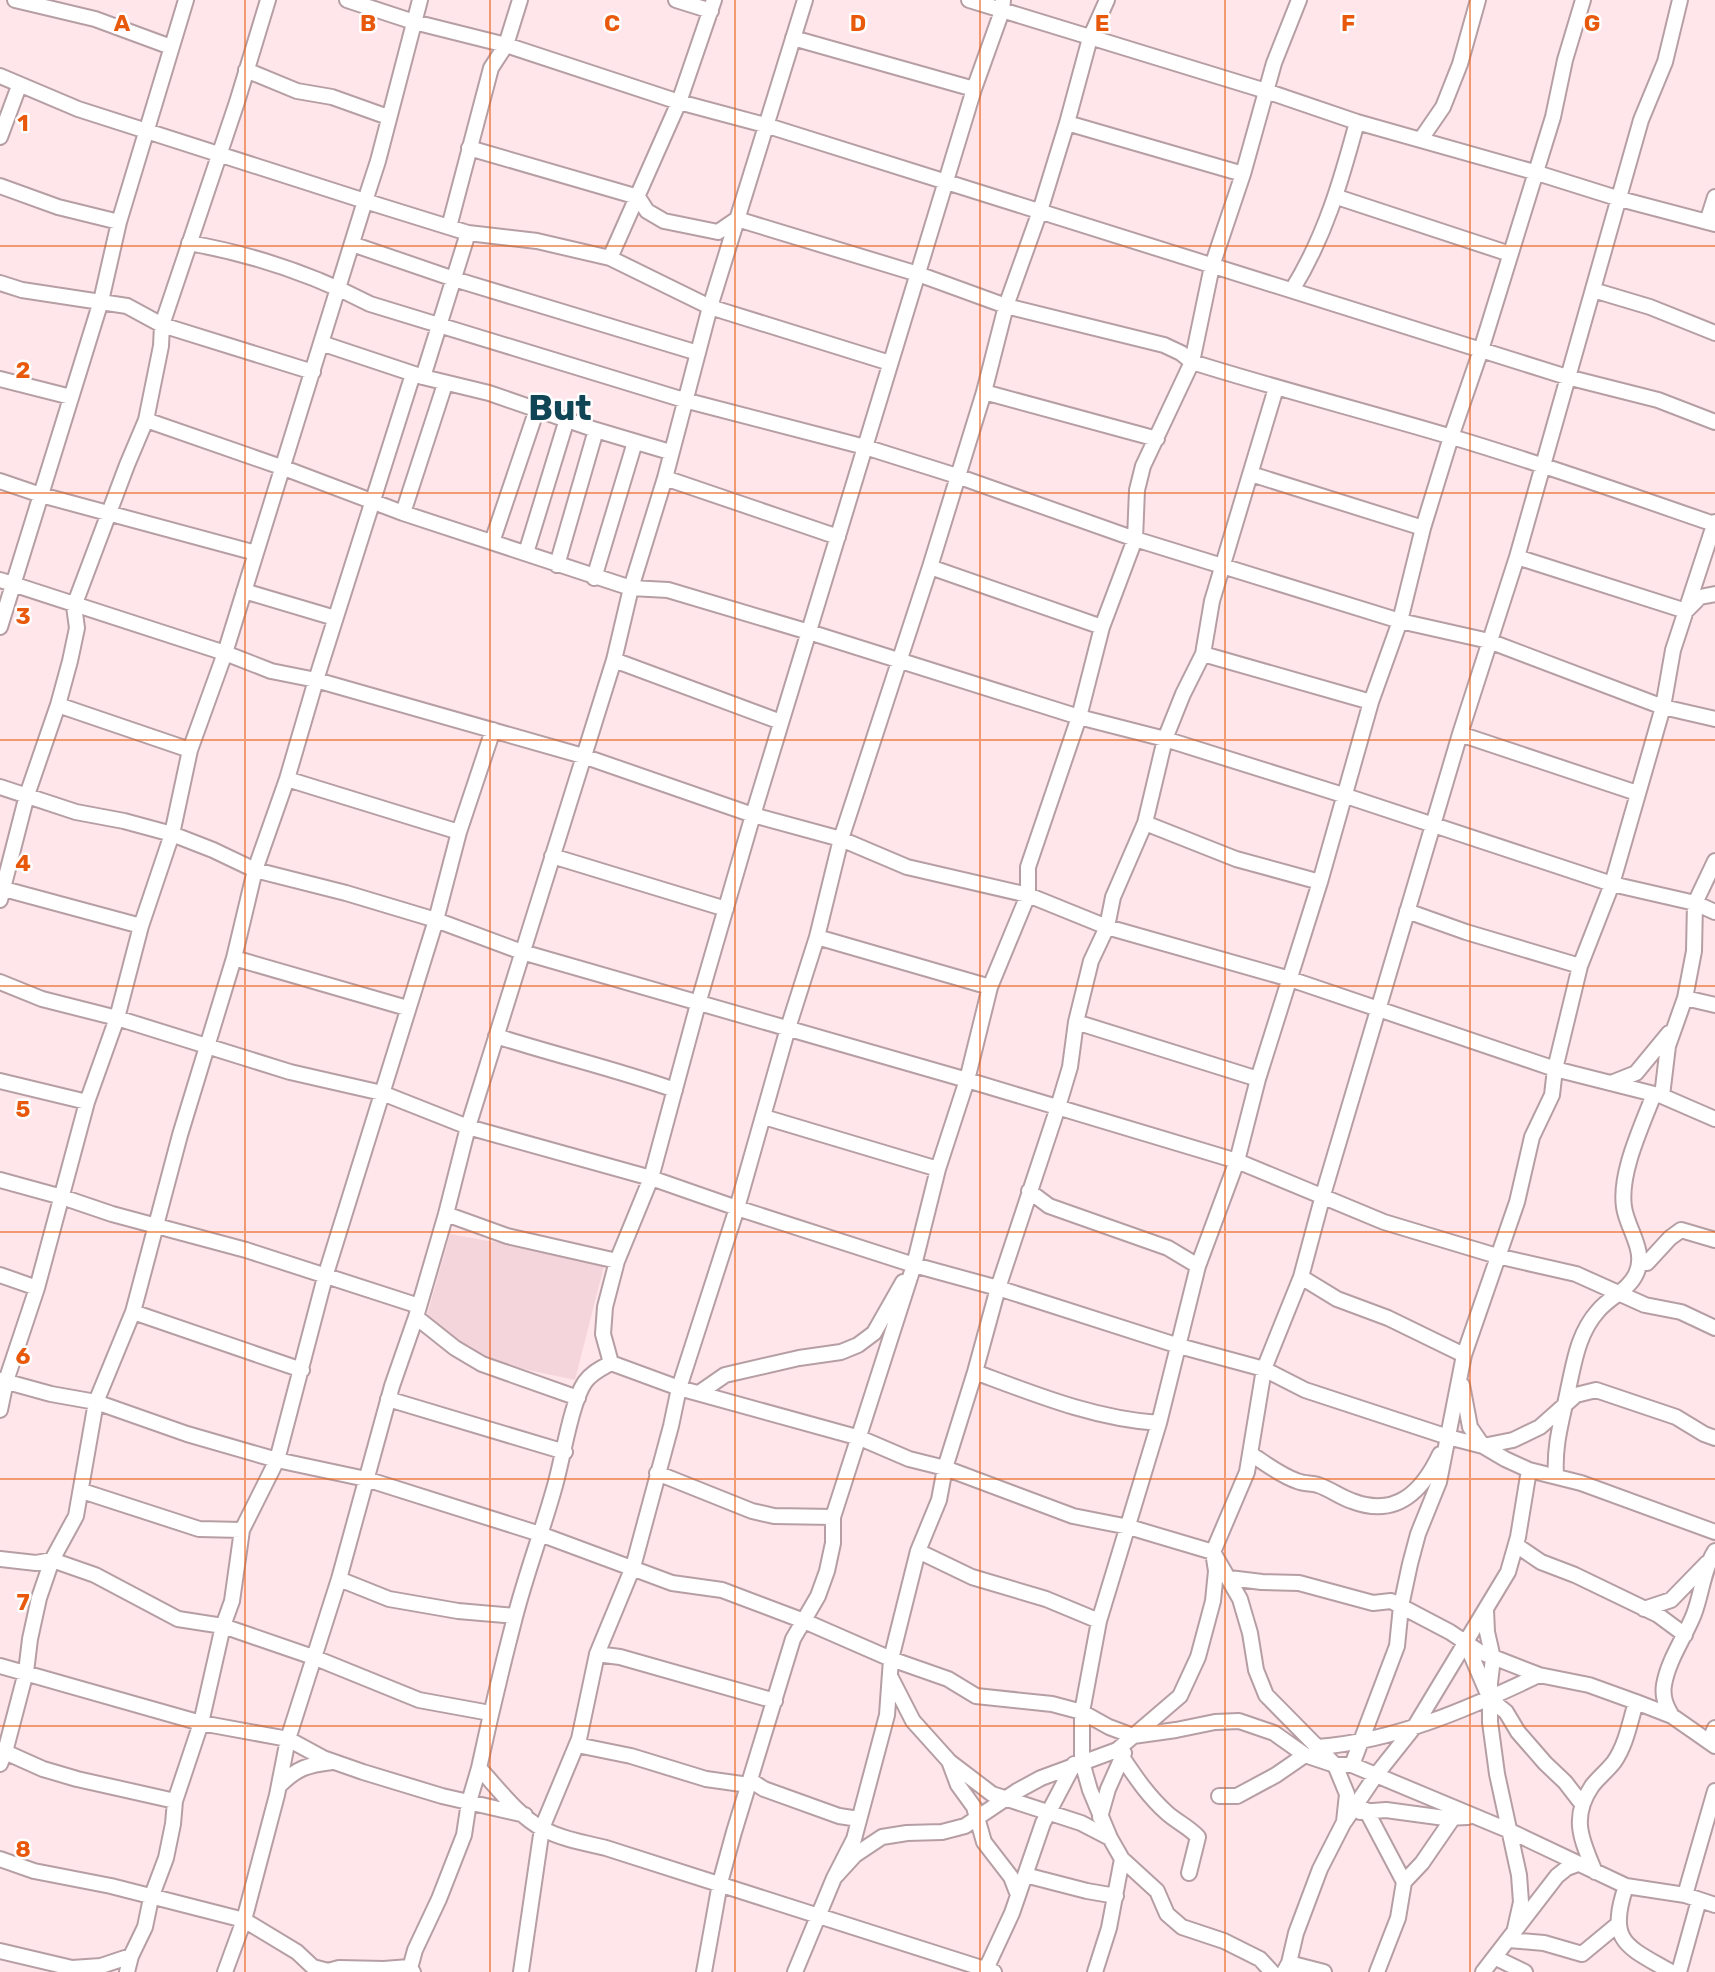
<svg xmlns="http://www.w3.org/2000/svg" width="1715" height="1972" viewBox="0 0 1715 1972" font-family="Rubik,sans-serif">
  <rect width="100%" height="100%" fill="#ffe6eb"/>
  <!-- built -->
  <path fill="#f5d5dc" d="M450 1234 605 1262 575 1380 485 1361 427 1315Z"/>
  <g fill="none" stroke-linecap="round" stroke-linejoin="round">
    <defs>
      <path id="minor" d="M15 0 95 19 171 47
        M347 0 414 22 506 45 679 102 765 125 1567 377 1658 400 1715 422
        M676 0 711 11
        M805 0 710 307 610 258 537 241 468 233 365 201 225 653 271 671 316 680 583 756 753 815 841 839 907 867 1028 895 1107 927 1290 979 1555 1069 1662 1096 1715 1119
        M969 0 1266 91 1357 122 1534 172 1620 199 1715 224
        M793 38 974 89
        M246 70 297 91 332 97 388 117
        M0 76 78 109 365 201 378 161 420 0
        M1067 123 1243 174
        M0 137 19 86
        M1421 139 1443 107 1460 64 1478 0
        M469 148 638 197 647 211 664 221 718 232 737 219 918 274 1006 306 1164 345 1181 353 1192 362C1278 389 1365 411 1452 437 1540 463 1627 494 1714 524
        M0 186 58 207 119 222
        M1337 197 1510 254
        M1707 222 1715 197
        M449 227 491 68 506 45 520 0
        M189 243C251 254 314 275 370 304L684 400 865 447 957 476 1135 539 1400 621 1489 641 1663 707 1715 719
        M352 244 454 279 698 353
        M610 258 679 102 714 0
        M0 283 22 290 127 306 162 325 313 372
        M1292 290C1325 237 1341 181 1357 122
        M1593 290 1650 307 1715 333
        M321 343 423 377 489 393 596 430 670 452
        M890 363 710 307 665 478 631 588 668 590 809 632 1079 717 1165 739 1343 795 1612 884 1695 903 1715 912
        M423 377 468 233
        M0 379 71 397
        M984 392 1157 439
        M146 420 284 468 403 513 631 588 614 660 468 1127 446 1214 416 1317 392 1386 339 1579 288 1739 277 1795 244 1920 225 1972
        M1251 474 1423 528
        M665 478 838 537
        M0 481 41 495 256 553
        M403 513 445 384
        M492 542 537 409
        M526 553 567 419
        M1517 557 1686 611 1700 597 1715 594
        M557 565 596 430
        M930 567 1102 627
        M594 578 635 442
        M0 580 225 653 190 750 172 834 141 926 117 1018 87 1102 37 1288 6 1381 0 1410
        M244 591 335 618
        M0 627 101 301 119 222 186 0
        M1203 654 1371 702
        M614 660 781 722
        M58 705 190 750
        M1460 734 1637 793
        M287 779 459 832
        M0 787 76 812 124 821 172 834 213 850 255 870 346 893 436 920 522 952 967 1080 1237 1161 1384 1222 1497 1256 1576 1274 1645 1305 1681 1312 1715 1328
        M1145 823 1236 859 1320 882
        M552 856 726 909
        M4 889 141 926
        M0 900 27 795 58 705 70 661 77 628 74 606 127 465 146 420 161 346 162 325 237 102 268 0
        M1407 911 1466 932 1580 966
        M817 937 990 987
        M234 958 407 1008
        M0 982 42 999 117 1018 290 1072 382 1093 468 1127 651 1178 737 1208 914 1265 998 1288 1179 1346 1264 1369 1305 1390 1448 1437 1483 1446 1505 1459 1529 1470 1581 1483 1715 1532
        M1685 998 1715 1005
        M1076 1022 1258 1079
        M496 1036C555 1055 616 1069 675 1090
        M0 1081 87 1102
        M1611 1083 1636 1073 1669 1033
        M1662 1096 1668 1046 1685 998 1694 951 1695 903 1715 861
        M764 1117 938 1169
        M0 1180 62 1197 112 1214 246 1250 419 1306
        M1029 1191 1049 1206 1168 1248 1198 1266
        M446 1214 507 1236 617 1261
        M1639 1262 1647 1263 1670 1238 1681 1230 1715 1240
        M0 1275 37 1288
        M1301 1277 1337 1299 1388 1318 1464 1355
        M133 1312 302 1370
        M416 1317 455 1348 482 1364 578 1398
        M611 1363 679 1388 860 1438 909 1459 945 1468 1073 1516 1129 1527 1213 1552 1240 1599 1250 1633 1256 1670 1266 1695 1335 1765 1347 1794 1344 1822 1320 1869 1296 1933 1289 1963 1284 1972
        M975 1372C1034 1394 1095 1419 1159 1423
        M0 1380 51 1394 96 1402 187 1434 277 1460 366 1479 540 1534 672 1583 722 1590 804 1621 891 1659 948 1679 976 1696 1052 1704 1082 1712 1109 1727 1133 1736 1176 1730 1215 1722 1239 1721 1274 1733 1305 1755 1335 1765H1352L1510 1831 1626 1886 1685 1895 1715 1905
        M1462 1385 1470 1427 1483 1446 1513 1440 1540 1427 1576 1395 1596 1390 1676 1417 1704 1434 1715 1438
        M699 1393 725 1375 799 1358 841 1352 858 1345 874 1333 903 1282
        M388 1399 565 1452
        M1251 1454C1266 1464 1280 1475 1297 1481 1304 1484 1311 1483 1318 1485 1330 1489 1340 1497 1352 1501 1396 1518 1422 1492 1440 1454
        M657 1473 752 1511 774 1516 833 1517
        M1556 1475C1554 1444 1562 1420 1568 1390 1574 1363 1578 1333 1598 1311 1609 1297 1628 1291 1636 1274 1647 1251 1627 1229 1624 1207 1619 1173 1642 1126 1654 1094
        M82 1491 199 1529 242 1530
        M1516 1545 1541 1562 1575 1575 1658 1615 1685 1635
        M918 1551 972 1577 1046 1599 1099 1621
        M0 1559 36 1563 52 1560 95 1575 178 1619 223 1626 313 1657 419 1700 490 1713
        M1229 1578 1262 1582 1299 1583 1373 1603 1391 1601 1450 1632 1480 1652 1539 1675 1589 1685 1636 1702 1672 1716 1715 1746
        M339 1579 389 1599 458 1611 515 1616
        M1644 1609 1671 1600 1707 1563
        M1486 1610 1487 1632 1493 1658 1490 1683V1722L1497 1774 1519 1875 1521 1902 1514 1933
        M1466 1643 1490 1699 1506 1712 1518 1732 1545 1763 1565 1782 1582 1804
        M597 1654 620 1657 775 1701
        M0 1666 201 1723 288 1739 323 1758 363 1772 442 1796 525 1815
        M891 1678 913 1721 949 1761 958 1785 974 1807 984 1842 1011 1877 1018 1895
        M1672 1716C1666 1706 1662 1697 1664 1685 1668 1660 1685 1637 1694 1614 1702 1593 1703 1570 1715 1551
        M1709 1742 1715 1728
        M577 1745 631 1756 706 1779 749 1785
        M1318 1747C1395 1741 1470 1708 1539 1675
        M5 1752 43 1769 77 1779 175 1801
        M1122 1757C1136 1778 1149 1797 1167 1813 1177 1822 1189 1827 1198 1837L1189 1873
        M950 1762 992 1794 1081 1823 1110 1838
        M0 1764 5 1752 26 1672 30 1639 39 1598 52 1560 76 1516 96 1402 133 1312 180 1135 234 958 255 870 287 779 316 680 413 374
        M1352 1765 1397 1646 1401 1606 1410 1564 1418 1534 1439 1482 1464 1355 1517 1202 1532 1137 1552 1095 1555 1069 1580 966 1612 884 1663 707 1673 650 1715 522
        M750 1780 764 1789 839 1816 859 1819
        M279 1786C297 1768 307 1765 332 1762
        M1219 1796H1237L1276 1775 1305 1755
        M1366 1810 1404 1882 1398 1918 1377 1972
        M1360 1812 1386 1810 1445 1818 1468 1817
        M1100 1817 1108 1789 1124 1753
        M1345 1821 1376 1775 1415 1726 1508 1572 1518 1537 1529 1470
        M0 1859 34 1871 111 1886 244 1920 297 1952 313 1967 328 1971 339 1968 384 1969 409 1967 413 1972
        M1595 1872C1582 1841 1570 1818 1592 1786 1598 1778 1607 1771 1614 1762 1626 1745 1630 1722 1636 1702
        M1025 1875 1087 1891 1116 1896
        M834 1878 855 1855 882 1837 907 1833 942 1832 965 1826 1017 1791 1041 1778 1117 1750 1180 1696 1198 1657 1213 1601 1216 1571 1213 1552 1247 1472 1264 1369 1301 1277 1323 1195 1460 734 1517 557 1641 120 1665 62 1680 0
        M1404 1882 1422 1863 1453 1818
        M1626 1886C1607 1942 1626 1946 1671 1972
        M1685 1895 1715 1791
        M1509 1940 1544 1943 1582 1954 1617 1925
        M0 1951 72 1968 101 1966 131 1956
        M1496 1958 1525 1972
        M1289 1963 1324 1972
        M986 1969 1012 1913 1043 1823 1074 1764
        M127 1972 131 1956 145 1927 151 1898 166 1858 173 1824 175 1801 201 1723 223 1626 232 1601 242 1530 277 1460 325 1277 436 920 459 832 493 730
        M409 1972 415 1950 439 1899 464 1835 469 1802 479 1768
        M521 1972 542 1828 579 1739 597 1654 633 1567 671 1426 679 1388 737 1208 788 1028 817 937 841 839 930 567 984 392 1006 306 1040 211 1067 123 1090 38 1107 0
        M704 1972 720 1883 734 1832 793 1639 818 1596 827 1571 833 1543V1517L914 1265 938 1169 967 1080 990 987 1028 895V867L1079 717 1102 627 1135 539 1137 490 1143 466 1192 362 1212 266 1243 174 1274 63 1299 0
        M795 1972 834 1878 854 1839 887 1715 891 1659 918 1551 939 1500 945 1468 975 1372 998 1288 1058 1107 1070 1067 1076 1022 1091 961 1107 927 1113 897 1145 823 1165 739 1183 694 1203 654 1212 601 1276 388
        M994 1972 606 1848C585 1843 562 1839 543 1829 518 1816 498 1788 479 1768 490 1717 502 1667 515 1617 526 1574 542 1532 554 1489 562 1463 571 1402 585 1382 592 1372 602 1368 611 1363L603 1334 605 1307 617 1261 651 1178 698 1004 753 815 974 89 1002 11 1003 0
        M1095 1972 1109 1928 1122 1859
        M1272 1972 1260 1959 1224 1941 1182 1927 1167 1914 1157 1891 1122 1859 1110 1838 1090 1790 1082 1762V1712L1099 1621 1159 1423 1198 1266 1237 1161 1258 1079 1320 882 1371 702 1400 621 1423 528 1451 437 1481 350 1553 117 1565 60 1583 0
        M1483 1972 1557 1876 1567 1868 1578 1864
        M1679 1972 1699 1900"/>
    </defs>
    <!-- minor casing -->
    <use href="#minor" stroke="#b69fa4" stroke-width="18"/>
    <!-- minor -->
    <use href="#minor" stroke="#fff" stroke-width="14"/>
  </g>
  <!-- grid -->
  <path fill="none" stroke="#e8590c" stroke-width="2" stroke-opacity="0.55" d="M245 0V1972M490 0V1972M735 0V1972M980 0V1972M1225 0V1972M1470 0V1972M0 246H1715M0 493H1715M0 740H1715M0 986H1715M0 1232H1715M0 1479H1715M0 1726H1715"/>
  <g text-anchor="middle" stroke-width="5" stroke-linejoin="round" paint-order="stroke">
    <!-- town labels -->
    <g font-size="35" font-weight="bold" fill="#104555" stroke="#fff">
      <text x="560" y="420">But</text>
    </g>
  </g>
  <g font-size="23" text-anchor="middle" font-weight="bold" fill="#e8590c" stroke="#fff" stroke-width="5" stroke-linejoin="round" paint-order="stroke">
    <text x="122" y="31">A</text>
    <text x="368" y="31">B</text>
    <text x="612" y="31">C</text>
    <text x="858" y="31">D</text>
    <text x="1102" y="31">E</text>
    <text x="1348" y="31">F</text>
    <text x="1592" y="31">G</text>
    <text x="23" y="131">1</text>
    <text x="23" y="378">2</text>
    <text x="23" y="624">3</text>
    <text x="23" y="871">4</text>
    <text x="23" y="1117">5</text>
    <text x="23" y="1364">6</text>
    <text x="23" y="1610">7</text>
    <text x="23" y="1857">8</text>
  </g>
</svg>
